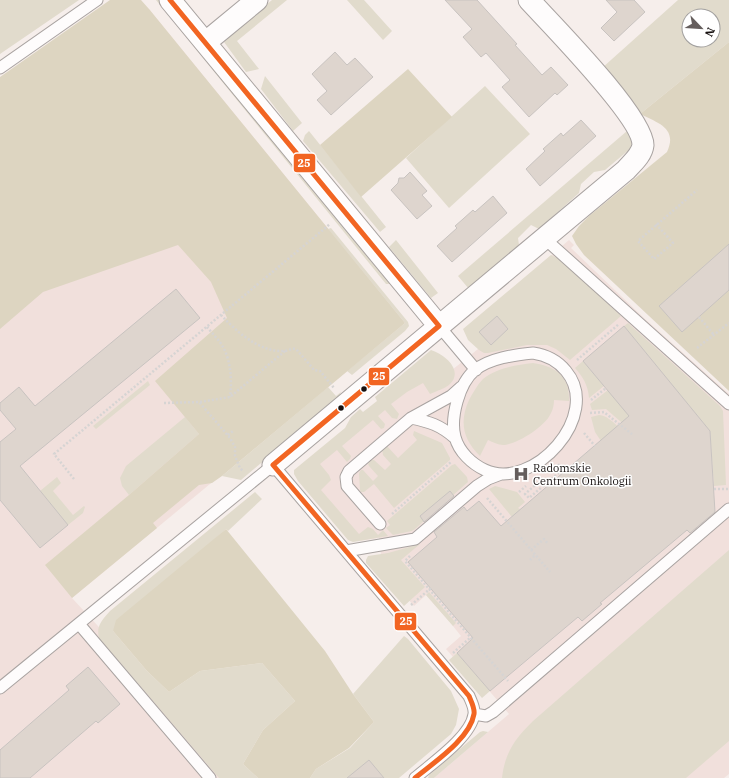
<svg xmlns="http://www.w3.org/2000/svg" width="729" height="778" viewBox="0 0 729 778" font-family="'IBM Plex Serif',serif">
  <rect width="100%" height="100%" fill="#f6eeeb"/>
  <!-- built -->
  <path fill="#f1e0dc" d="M149 9 405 323 72 598 149 681 233 778H0V134Z
    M569 240 574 245 571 248 646 320 729 394V774L724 778H434L509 714 457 653 453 657 446 649 461 636 453 626 426 595 414 606 371 557 381 555 379 538 358 541 313 488 315 460 438 355 452 370 483 345 467 328Z"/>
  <!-- green -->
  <path fill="#e1dbcc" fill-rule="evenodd" d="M0 0H79L0 54Z
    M156 0H162L397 284H386Z
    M272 0H287L237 41 259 69 246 72 224 42 230 35Z
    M347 0H364L392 31 383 40Z
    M678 0H729V42L640 114 602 68ZM689 16H713V40H689Z
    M265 76 302 123 293 131 261 89Z
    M485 86 530 134 449 208 406 158Z
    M309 131 386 227 380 232 303 141 305 135Z
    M627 131 633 141 630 149 605 170 594 172 581 184 579 193 539 229 531 225 518 238 519 245 469 289 458 276Z
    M331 228 408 322 409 326 405 331 352 375 347 371 405 323 328 229Z
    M396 240 438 293 431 298 389 247Z
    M551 255 561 260 621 316 570 360 556 349 547 345H527L488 353H484L479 350 468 340 463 329Z
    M628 323 720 406 723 411 726 485 714 486 710 431 624 326Z
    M431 350C444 354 464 370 450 384 445 389 436 391 430 394L423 383 407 392 391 404 399 414 397 419 392 418 385 410 378 416 385 424 384 428 381 429 373 420 342 446 351 456 350 459 347 462 337 450 320 464 329 475 331 480 321 490 359 534 368 527 373 529 378 535 383 530 388 536 353 542 348 540 298 481 294 474V470L345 428 351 417 360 409 363 412 377 401 375 397Z
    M583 361 604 386 589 398C588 385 583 377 575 368Z
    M533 363C556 366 570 377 569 401L554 400C554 405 553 410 550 415 544 427 516 445 503 445 498 445 493 442 488 440L480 456C463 439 459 422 469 400 473 393 477 385 483 379 497 368 516 365 533 363Z
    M148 381 150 385 96 429 93 426Z
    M328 387 336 396 341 392 339 397 241 480 222 476Z
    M608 390 640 429 635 434 606 409 592 410 590 404Z
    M599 415C609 415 622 431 630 438L601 441 595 432 591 417Z
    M185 417 199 434 129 495 122 486 120 478 126 466Z
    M414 431 442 443 450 458V460L394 508 374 484 364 492H361L360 490 359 473 361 470H363L373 481 378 476 369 466 368 464 371 460H374L385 470 391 464 383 455 382 449 387 446 398 458 417 440 413 435Z
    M455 464 467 477 468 482 415 529 412 531 393 535 386 528 390 525 387 521 452 465Z
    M57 477 61 483 53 491 73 515 84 506 85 507 83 513 68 525 40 491Z
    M495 486 517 492 525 502 518 508 520 509 523 507 544 532 530 539 489 489Z
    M255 492 262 499 228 531 226 529 113 631 147 671 169 692 200 671 262 663 295 701 263 730 243 764 258 778H219L99 638C96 626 102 620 110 611Z
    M420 544 401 560 425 587 404 606 366 563V560L368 556 388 553Z
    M729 550V741L686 778H502C505 752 515 739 533 721Z
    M429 592 456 623 453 626 426 595Z
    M404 636 408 639 451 691 459 709 456 725 451 734 399 778H310L316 769 350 748 374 722 353 694Z
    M457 653 490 691 482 698 449 660Z
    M483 731 488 732 434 778H428L429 775 480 732Z"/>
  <!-- forest -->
  <path fill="#ddd5c1" d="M110 0H141L149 9 405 323 222 476 212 483 199 485 153 523 157 528 72 598 45 565 129 495 199 434 155 381 227 318 211 282 178 245 43 292 0 329V77Z
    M729 42V391L584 255 576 244 572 236 579 226 589 216 667 152C678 128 658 123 640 114Z
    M408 69 452 117 361 197 320 145Z
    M226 529 325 651 353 694 374 722 349 748 316 769 310 778H258L243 764 263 730 295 701 262 663 200 671 169 692 147 671 113 631 116 620Z"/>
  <!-- building -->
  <path fill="#ded5ce" stroke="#c8c3c0" d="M445 0H477L517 44 515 45 542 75 551 67 568 85 557 95 555 93 529 117 502 87 510 80 486 53 481 57 463 37 472 29Z
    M606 0H634L645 12 614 41 601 28 617 12Z
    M335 52 347 65 355 58 373 77 331 115 317 100 327 91 312 74Z
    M581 120 596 136 540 186 526 169 545 151 543 149 561 133 563 136Z
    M410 172 427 191 422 195 432 206 417 219 391 190 398 183 399 178H404Z
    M493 196 507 213 452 262 437 246 457 228 455 226 463 219 473 210 475 212Z
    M729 244V290L682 332 659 306Z
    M176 289 200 318 20 466 68 525 40 548 0 500V442L16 429 0 410V403L19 387 35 406Z
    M497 316 508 329 491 345 479 332Z
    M624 326 710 431 715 512 690 533 687 530 600 603 602 604 582 621 578 617 490 691 457 653 473 638 408 562 437 537 434 532 464 507 467 511 479 501 501 526 629 416 583 361Z
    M450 491 454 496 424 522 420 516Z
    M88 667 120 704 98 723 96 721 30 778H0V750L69 690 66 686Z
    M369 760 384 778H347Z"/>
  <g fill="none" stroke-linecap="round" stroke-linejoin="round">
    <defs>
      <path id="lane" d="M0 68 97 0
        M544 238 729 404
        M439 326 476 370
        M533 353C547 355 557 360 566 371 603 415 533 492 485 470 472 464 459 452 455 437 450 418 459 383 475 370 490 358 514 355 533 353Z
        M411 418C430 422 440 425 455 438
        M380 524 347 486 346 477 349 471 411 418 451 396 461 387
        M346 551 415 539 477 486 488 479 501 474
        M79 624 210 778
        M0 688 273 465 469 696C471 701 475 708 474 714 471 737 431 764 415 778
        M474 714 486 716 493 712 729 509"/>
      <path id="street" d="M170 0 439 326
        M206 42 257 0
        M273 465 626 170C632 163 642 155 643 145 643 117 551 24 529 0"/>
    </defs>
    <!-- lane casing -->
    <use href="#lane" stroke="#a9a3a1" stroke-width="13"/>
    <!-- street casing -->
    <use href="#street" stroke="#a9a3a1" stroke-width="23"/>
    <!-- path -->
    <path stroke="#d6d4d3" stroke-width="2.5" stroke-dasharray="2 2" stroke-linecap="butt" d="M656 224 673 243 654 259 638 241 697 190
      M221 315C237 332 259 352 284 351 288 351 291 348 296 349L310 365 314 370 320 371 334 388
      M699 317 714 335
      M207 327C212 333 219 340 223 347 231 361 232 381 230 397
      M697 348 729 323
      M577 360 619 324
      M591 400 606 388
      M200 402 230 397 285 351
      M164 403 199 402 230 438 235 447V456L240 468 243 471
      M590 413 604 412 633 435
      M584 433 595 446
      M228 435 233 431
      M558 464 564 472
      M538 478 541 480 525 494 529 498 562 470
      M74 479 54 454 330 224
      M714 489H729
      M519 492 526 486
      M487 498 550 572
      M392 514 451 462
      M531 550 544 539 548 544
      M410 556 405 561 508 681
      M530 560 535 555
      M411 605 431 588
      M453 653 471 637"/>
    <!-- lane -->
    <use href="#lane" stroke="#fefcfc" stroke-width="11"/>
    <!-- street -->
    <use href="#street" stroke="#fefcfc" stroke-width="21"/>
    <defs>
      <path id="bus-1" d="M170 0 439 326
        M273 465 469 696C471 701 475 708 474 714 470 739 433 763 415 778
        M273 465 439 326"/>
    </defs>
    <!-- bus-1 casing -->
    <use href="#bus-1" stroke="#fff" stroke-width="8"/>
    <!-- bus-1 -->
    <use href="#bus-1" stroke="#f26522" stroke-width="5"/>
  </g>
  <!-- icons -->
  <defs>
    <symbol id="hospital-bare" viewBox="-9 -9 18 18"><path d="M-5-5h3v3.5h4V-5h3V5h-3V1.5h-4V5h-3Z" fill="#655e5d" stroke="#fff" stroke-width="2.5" paint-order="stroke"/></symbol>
  </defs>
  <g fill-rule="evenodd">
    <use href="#hospital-bare" x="510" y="463" width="22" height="22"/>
  </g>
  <!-- markers -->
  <g fill="#171110" stroke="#fff" stroke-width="1.5">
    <circle cx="364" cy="389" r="3.5"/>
    <circle cx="341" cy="408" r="3.5"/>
  </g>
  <g text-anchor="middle" stroke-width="3" stroke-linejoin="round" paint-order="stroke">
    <!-- poi labels -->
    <g font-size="11" fill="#171110" stroke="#fff" text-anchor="start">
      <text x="533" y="472">Radomskie<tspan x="533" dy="13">Centrum Onkologii</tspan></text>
    </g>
  </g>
  <g stroke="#fff" stroke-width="1.5">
    <rect x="293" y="153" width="23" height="20" rx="4" fill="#f26522"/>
    <rect x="368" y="367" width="22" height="19" rx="4" fill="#f26522"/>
    <rect x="394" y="612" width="23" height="19" rx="4" fill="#f26522"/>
  </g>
  <g font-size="11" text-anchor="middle" font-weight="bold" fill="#fff">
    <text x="304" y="167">25</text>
    <text x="379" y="380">25</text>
    <text x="406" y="625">25</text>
  </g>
  <!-- north arrow -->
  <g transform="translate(701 28) rotate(115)"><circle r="19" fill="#ffffff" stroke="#a2a09f"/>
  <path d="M0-3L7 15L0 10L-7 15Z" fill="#655e5d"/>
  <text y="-6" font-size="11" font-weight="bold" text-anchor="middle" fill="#171110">N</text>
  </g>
</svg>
